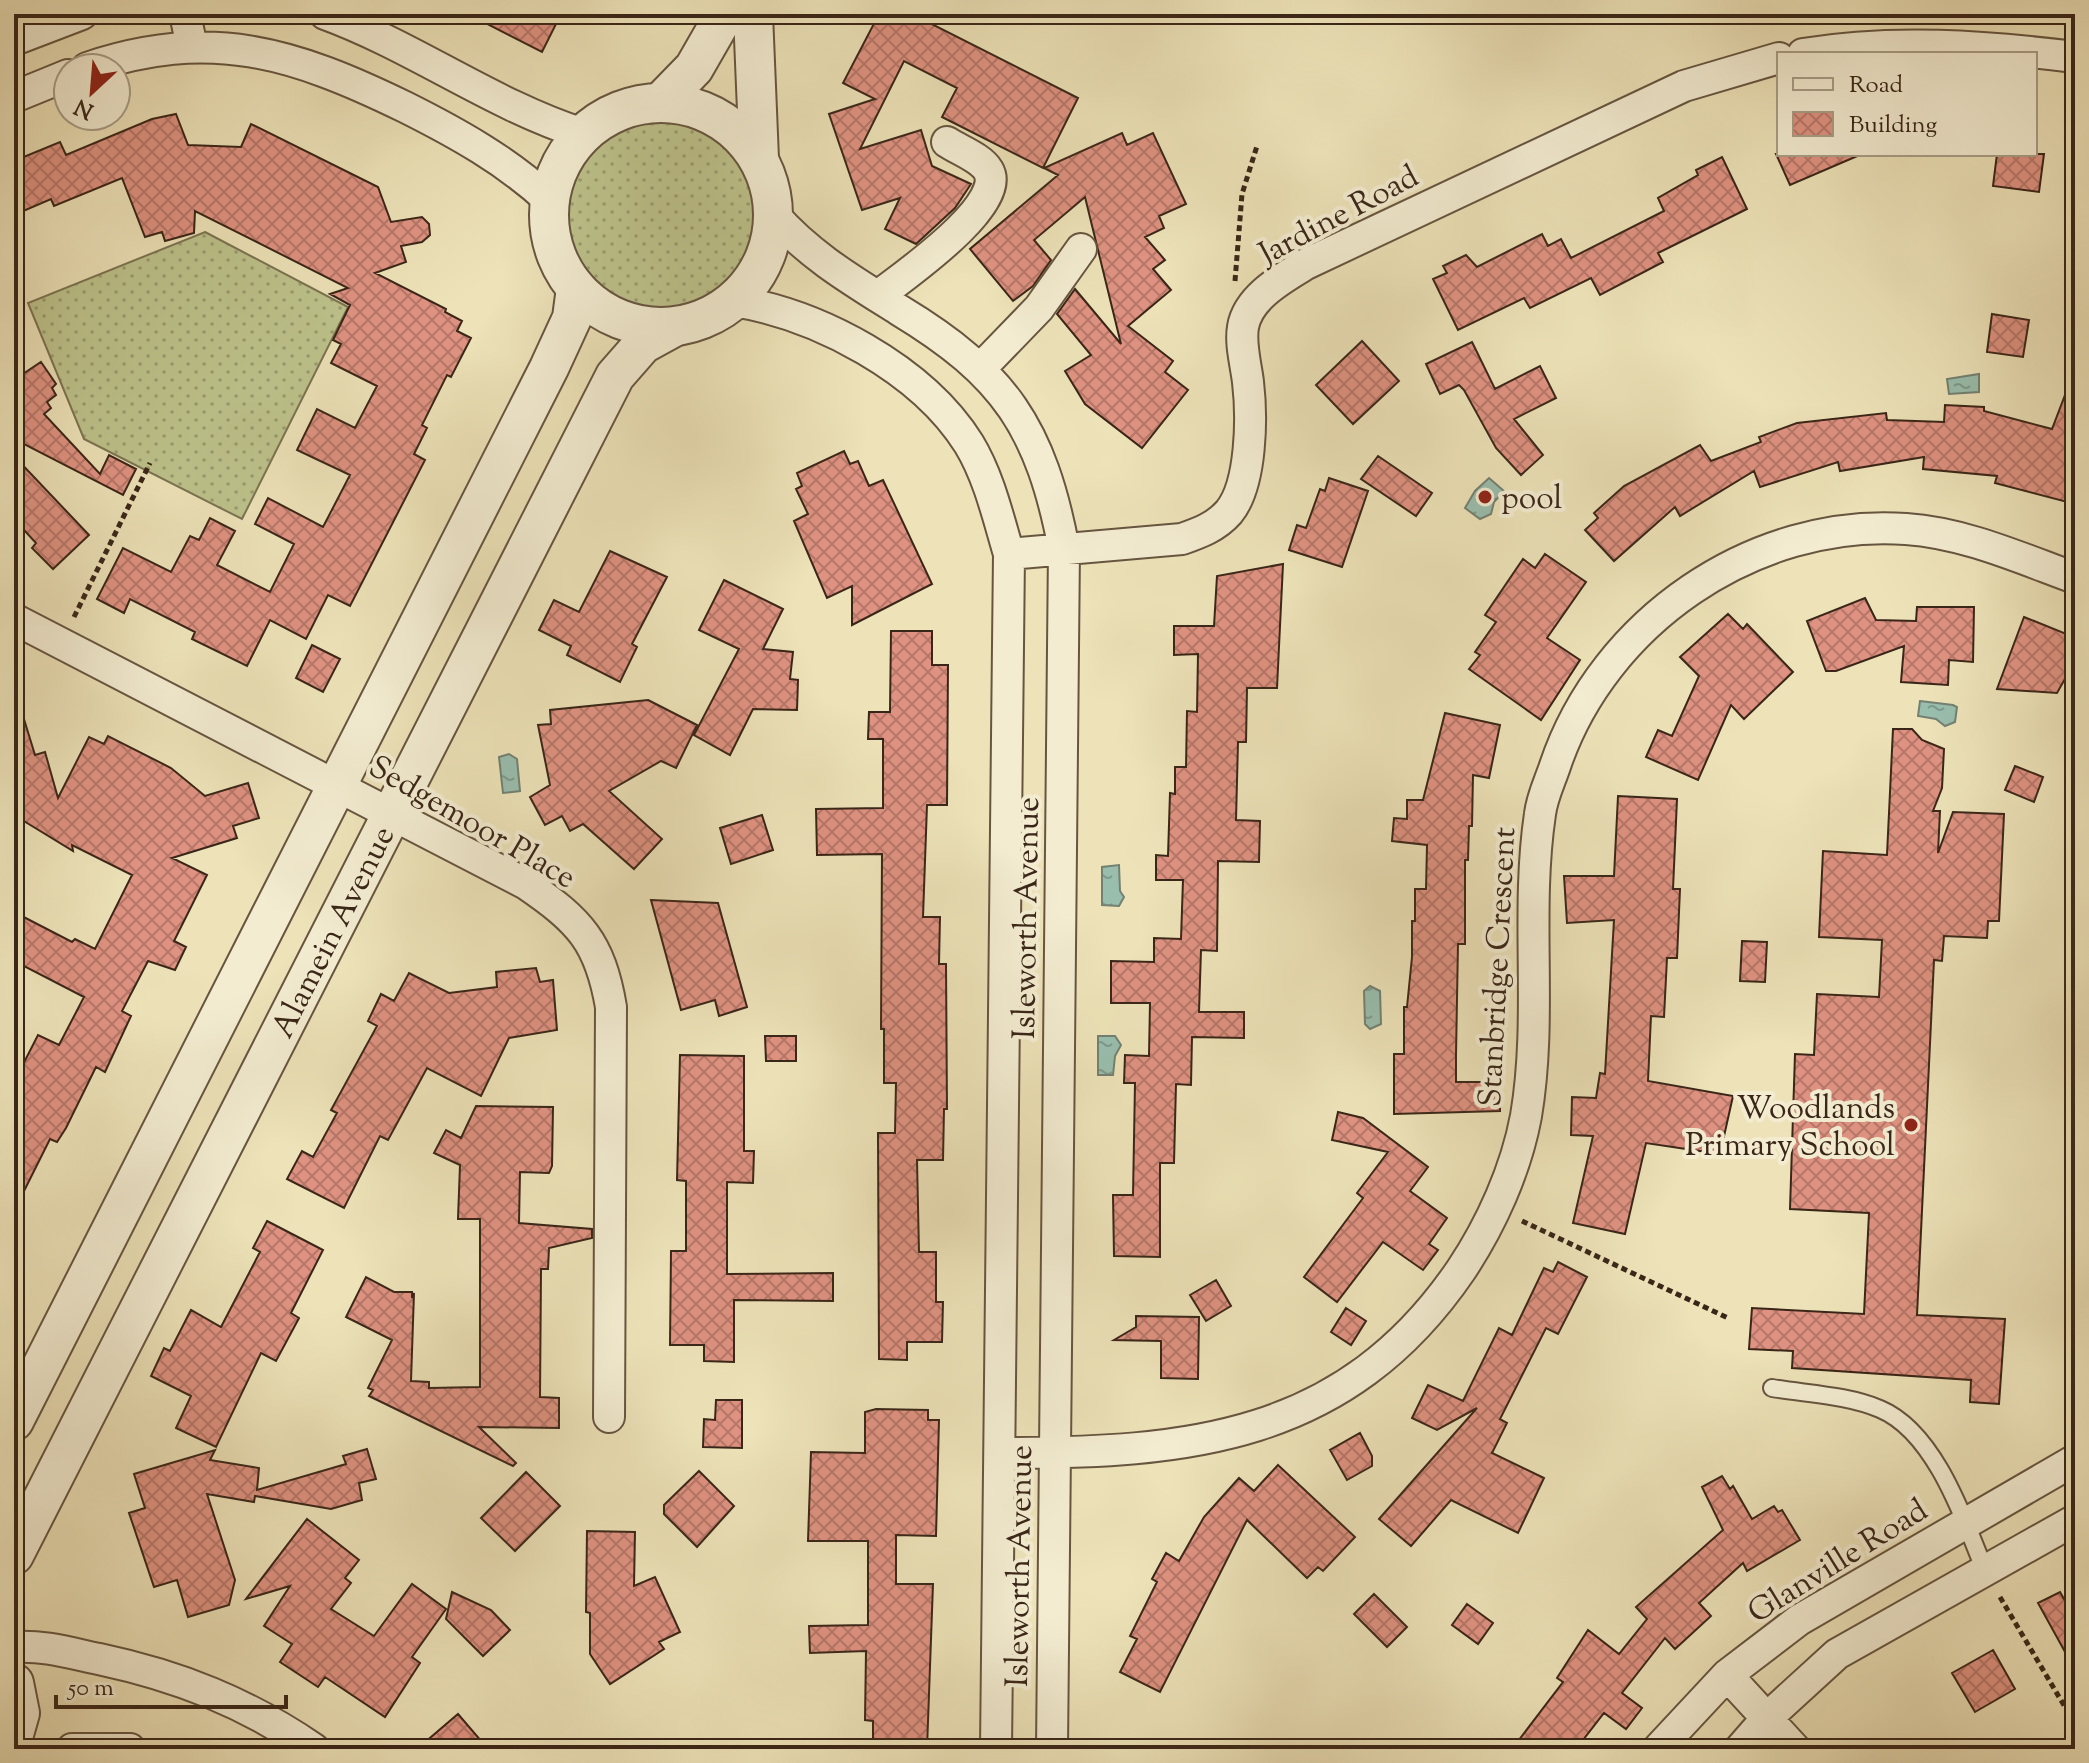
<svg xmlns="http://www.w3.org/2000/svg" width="2089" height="1763" viewBox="0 0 2089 1763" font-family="'Sorts Mill Goudy',serif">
  <defs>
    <pattern id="grass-dots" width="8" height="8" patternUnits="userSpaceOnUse" patternTransform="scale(2)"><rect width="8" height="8" fill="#bdc28b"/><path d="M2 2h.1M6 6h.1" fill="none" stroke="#9b9d71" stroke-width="1.8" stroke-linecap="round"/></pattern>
    <pattern id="water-ripples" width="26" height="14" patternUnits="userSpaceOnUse" patternTransform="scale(2)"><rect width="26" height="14" fill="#99beae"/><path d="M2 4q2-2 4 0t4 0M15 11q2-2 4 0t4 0" fill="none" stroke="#7e9a8d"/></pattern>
    <pattern id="building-cross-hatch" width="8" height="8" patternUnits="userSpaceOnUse" patternTransform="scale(2)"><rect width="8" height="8" fill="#df9281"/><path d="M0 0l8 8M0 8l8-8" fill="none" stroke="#b67769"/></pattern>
  </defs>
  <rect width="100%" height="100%" fill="#ede2b8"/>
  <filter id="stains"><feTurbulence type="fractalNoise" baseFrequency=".0025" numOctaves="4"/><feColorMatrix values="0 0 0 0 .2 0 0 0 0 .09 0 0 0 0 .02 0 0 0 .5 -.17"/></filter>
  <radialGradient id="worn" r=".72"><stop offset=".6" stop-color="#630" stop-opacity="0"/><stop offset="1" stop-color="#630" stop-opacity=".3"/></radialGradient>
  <!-- grass -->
  <path fill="url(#grass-dots)" stroke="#7c7452" stroke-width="2" d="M568 214a95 95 0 1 1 190 0a95 95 0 1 1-190 0Z
    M205 232 348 307 242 519 84 439 28 303Z"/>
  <!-- garden -->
  <path fill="#bdc28b" stroke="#7c7452" stroke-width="2" d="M2075 1106V1277L2070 1273Z"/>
  <!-- water -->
  <path fill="url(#water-ripples)" stroke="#738172" stroke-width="2" d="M1979 374V392L1949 394 1947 379Z
    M1489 478 1504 491 1494 502 1491 514 1480 519 1465 508 1475 491Z
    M1920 701 1953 705 1957 707 1955 722 1945 726 1936 719 1918 716Z
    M509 754 517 759 520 791 503 793 499 757Z
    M1119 865 1120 891 1124 897 1119 906 1102 905V867Z
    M1370 986 1380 991 1381 1024 1370 1029 1365 1024 1364 991Z
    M1098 1036H1115L1121 1045 1115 1056 1113 1075H1098Z"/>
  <!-- building -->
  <path fill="url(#building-cross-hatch)" stroke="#3a2618" stroke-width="2" d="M468 14H561L542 52Z
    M879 14H912L1078 98 1043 168 942 117 957 88 904 61 860 149 921 130 932 166 971 184 955 208 916 244 885 229 900 198 862 210 829 114 875 99 843 83Z
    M176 114 188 145 241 147 251 124 378 187 391 222 422 217 429 224 430 235 422 242 401 246 406 262 375 273 446 309 445 312 462 321 457 331 471 338 451 377 447 375 422 425 427 428 414 454 425 460 350 606 328 595 306 639 270 620 247 666 192 639 195 632 130 599 124 613 97 599 123 548 171 572 190 536 199 540 210 518 235 531 217 565 270 592 294 544 255 524 268 498 323 527 350 475 297 450 317 409 355 428 377 386 331 363 341 344 333 340 350 305 330 294 348 288 195 211 194 233 165 241 162 232 145 237 122 178 54 206 51 199 14 215V161L60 142 66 155 152 119Z
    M1122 133 1127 145 1153 133 1186 204 1159 216 1164 228 1145 237 1165 260 1153 269 1171 290 1128 326 1173 361 1165 372 1188 390 1142 448 1085 404 1065 371 1091 355 1057 314 1075 289 1121 344 1085 197 1034 240 1051 260 1033 286 1013 301 970 249 1058 175 1044 168Z
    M1776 154H1862L1790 185Z
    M1997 154H2044L2039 192 1993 186Z
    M1722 157 1747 209 1658 253 1663 262 1600 295 1591 278 1530 308 1524 298 1458 330 1433 279 1447 273 1443 266 1466 255 1477 267 1542 234 1548 246 1561 239 1571 258 1664 211 1658 198 1698 175 1696 170Z
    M1992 314 2029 320 2023 357 1987 352Z
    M1362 341 1399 381 1353 424 1316 385Z
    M1472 342 1495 389 1540 366 1556 398 1514 419 1543 455 1521 475 1496 448 1464 390 1459 385 1440 394 1426 364Z
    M41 362 56 384 52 388 56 395 47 402 51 408 44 414 100 474 109 455 136 469 123 495 14 439V380Z
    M2073 374 2075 504 1995 483 1997 476 1923 469 1924 457 1840 471 1838 462 1760 487 1754 471 1680 516 1675 507 1614 561 1585 530 1598 518 1594 513 1624 486 1700 445 1711 461 1761 442 1759 437 1797 423 1886 413 1887 420 1944 422 1945 405 1984 407V411L2052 429Z
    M844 451 850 464 858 461 869 486 883 480 932 584 852 625V586L827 598 794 521 808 514 796 489 802 486 797 473Z
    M14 456 89 535 53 569 32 548 36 543 14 519Z
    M1378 456 1432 493 1416 516 1361 479Z
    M1329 478 1368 491 1342 567 1289 550 1297 525 1306 528 1320 489 1325 491Z
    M610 551 667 577 632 644 637 647 620 682 567 655 571 646 539 630 554 600 579 612Z
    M1545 554 1586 582 1547 638 1580 660 1541 720 1469 669 1480 655 1475 652 1496 622 1485 615 1523 559 1535 568Z
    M1283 564 1277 688H1247L1246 742H1238L1236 820 1260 821 1259 862 1218 861 1217 951 1201 950 1199 1012H1244V1038L1192 1037 1191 1085 1176 1084 1174 1163H1160V1257L1114 1256 1113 1195H1133L1135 1083H1124L1125 1055 1149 1056 1150 1003H1111V961L1154 962V938L1181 939 1183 880H1156V855L1168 856 1170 793 1175 794V767H1186L1187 711 1197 712 1198 654 1174 655V626H1214L1217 576Z
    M724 580 783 609 763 649 793 652 790 679 798 680 797 710 753 709 730 755 694 735 739 649 699 630Z
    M1865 598 1876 620 1916 621 1917 607H1974L1973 662 1949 660 1948 685 1901 682 1904 646 1836 671H1826L1807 621Z
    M1728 614 1743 629 1747 624 1793 672 1744 719 1731 705 1698 780 1646 757 1658 730 1672 736 1699 676 1680 657Z
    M2024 617 2069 635 2067 642 2075 645V661L2057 693 1997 689Z
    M891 631H932V665H948L947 805H927L923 917H940L939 964H946L947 1109H944L943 1160H917L919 1252H936V1302H943L942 1342H907V1360L879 1359 878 1133H895L896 1083H884V1029H881L882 854 817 855 816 809 883 808V739H868L869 712H890Z
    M312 645 340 659 323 692 296 678Z
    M648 700 697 725 676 768 661 761 609 791 662 839 634 869 583 824 570 831 562 816 545 825 530 797 550 785 538 725 551 724 550 710Z
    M20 706 35 755 45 752 58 798 89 737 104 744 108 736 171 768 205 796 248 783 259 818 233 826 237 838 172 858 207 875 174 941 186 947 175 970 148 961 122 1011 131 1016 105 1072 96 1067 66 1128 57 1142 50 1139 14 1211V1082L38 1035 59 1045 84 997 14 961V912L72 942 75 939 95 949 132 875 72 845 73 851 14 815V707Z
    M1445 713 1500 725 1489 778 1473 775 1472 826H1469L1468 860H1465V944H1458L1456 1055V1082H1500V1111L1394 1114V1054H1404V1007H1407L1412 957V921H1415V889H1426L1427 845 1392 841 1394 818 1407 819V800H1423Z
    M1893 729H1912L1922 740 1944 749 1942 788 1933 811H1940L1938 853 1953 812 2004 814 1999 921H1988L1987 938 1944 936 1942 961 1934 960 1917 1315 2005 1319 1999 1404 1970 1402 1971 1380 1792 1368 1793 1351 1749 1349 1752 1308 1864 1314 1869 1213 1790 1209 1795 1054 1814 1055 1817 994 1879 997 1882 940 1819 937 1823 851 1887 855Z
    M2015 766 2043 777 2034 802 2005 790Z
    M1618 796 1677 799 1673 889H1680L1677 958H1667L1664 1017 1651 1016 1648 1081 1733 1096 1720 1154 1646 1143 1625 1234 1573 1223 1593 1136 1571 1135 1572 1097 1596 1098 1600 1073 1605 1074 1614 920 1567 923 1564 876H1614Z
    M762 815 773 850 731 864 720 828Z
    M651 900 718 903 747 1007 719 1016 715 1000 681 1010Z
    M1742 941 1767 942 1765 982 1740 981Z
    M536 968 540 982 553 980 557 1030 509 1038 481 1096 427 1068 388 1140 380 1136 344 1208 287 1179 302 1151 313 1157 337 1113 331 1110 377 1026 368 1021 381 994 394 1001 409 973 449 993 497 987 496 972Z
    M765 1036H796V1061H766Z
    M680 1055 744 1056V1151H754L753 1183 727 1182V1274L833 1273V1301L734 1300V1362L704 1361V1345H670L671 1251H686V1181L677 1180Z
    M476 1106 553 1107 552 1166 549 1173 520 1172 519 1223 592 1229V1238L549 1248 548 1269H541L540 1397 559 1398V1428L479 1427 516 1463 513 1466 369 1396 373 1390 368 1388 392 1340 346 1317 366 1277 394 1292H412V1298L414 1293 411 1381 429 1382V1388L480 1387V1219H458L460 1165 434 1153 446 1130 461 1138Z
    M1338 1112 1363 1118 1428 1167 1410 1191 1447 1218 1429 1244 1438 1250 1423 1270 1383 1242 1337 1302 1304 1277 1363 1198 1357 1193 1388 1152 1332 1140Z
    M267 1221 323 1250 291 1313 299 1318 276 1361 261 1353 216 1447 176 1428 191 1396 151 1376 164 1348 170 1351 191 1310 221 1327 260 1252 253 1248Z
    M1558 1262 1587 1277 1558 1334 1546 1328 1500 1419 1507 1423 1492 1453 1544 1478 1518 1533 1451 1500 1411 1546 1379 1519 1477 1408 1437 1430 1412 1418 1428 1385 1463 1401 1499 1328 1512 1335 1544 1268 1553 1272Z
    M1216 1280 1231 1306 1206 1321 1190 1295Z
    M1346 1308 1366 1321 1351 1345 1331 1332Z
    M1136 1316 1199 1317 1198 1379 1161 1378V1341L1114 1340 1136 1327Z
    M716 1400H742V1448L703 1447 704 1419 715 1420Z
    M876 1409 928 1410V1420H939L936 1536 896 1535V1584H933L927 1749H873V1721L865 1720 866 1651 810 1653 809 1626 868 1625V1541H808L811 1452 865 1453V1412Z
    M1360 1433 1372 1456V1466L1347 1480 1330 1450Z
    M367 1449 376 1479 359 1483 362 1500 331 1509 255 1496 254 1502 207 1494 235 1580 229 1605 188 1617 177 1580 154 1587 129 1513 145 1508 134 1474 215 1450 210 1460 259 1468 257 1490 346 1464 343 1456Z
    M1278 1465 1355 1537 1323 1571 1318 1567 1307 1578 1247 1520 1160 1692 1120 1672 1137 1639 1130 1636 1157 1582 1152 1579 1166 1553 1179 1561 1204 1517 1239 1478 1254 1491Z
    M699 1471 734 1506 697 1547 664 1514V1505Z
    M526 1472 560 1506 515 1551 481 1518Z
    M1722 1476 1730 1489 1733 1486 1752 1519 1774 1506 1778 1512 1782 1510 1800 1540 1747 1571 1743 1563 1699 1603 1711 1616 1675 1649 1665 1638 1622 1693 1642 1708 1626 1729 1604 1713 1576 1749H1512L1563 1682 1557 1678 1588 1630 1619 1654 1647 1619 1636 1607 1723 1530 1702 1487Z
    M307 1519 359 1560 345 1578 351 1583 331 1609 374 1636 412 1584 446 1609 412 1657 420 1663 385 1717 325 1677 318 1687 280 1662 292 1644 264 1626 290 1586 246 1599Z
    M587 1531 635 1532 634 1586 655 1577 680 1632 659 1642 664 1649 610 1684 590 1654V1613L586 1612Z
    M452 1592 491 1610 510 1630 483 1656 446 1619Z
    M2060 1592 2075 1618V1670L2038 1603Z
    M1374 1594 1407 1627 1387 1647 1354 1614Z
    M1467 1604 1493 1623 1478 1644 1452 1625Z
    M1993 1650 2015 1689 1975 1712 1952 1673Z
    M458 1714 488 1749H417Z"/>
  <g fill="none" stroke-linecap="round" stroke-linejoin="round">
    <defs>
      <path id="service" d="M1772 1388C1807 1394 1847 1395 1880 1409 1935 1432 1964 1519 1985 1571"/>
      <path id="minor" d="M185 14 192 47
        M325 14C415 47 492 105 583 134
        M14 40 82 14
        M1803 54C1894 39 1984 46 2075 57
        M87 68C210 26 294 53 405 107 457 133 507 161 549 200
        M14 97 68 75
        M774 215C810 256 853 281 899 310 1005 374 1041 428 1064 549L1052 1749
        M878 296C901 278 1009 204 988 170 981 158 959 150 947 142
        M733 301C818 314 922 369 969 444 989 477 998 517 1009 554L996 1749
        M981 368 1039 308 1081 249
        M1009 554 1182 539C1199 533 1216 527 1229 512 1252 484 1252 416 1248 382 1246 365 1240 344 1243 327 1248 297 1283 278 1306 264L1684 86 1779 58
        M14 619 526 884C580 921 600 942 611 1007L609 1417
        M1000 1453C1188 1453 1345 1440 1461 1270 1491 1225 1516 1170 1526 1116 1543 1016 1525 914 1540 814 1542 797 1550 781 1555 766 1603 622 1754 518 1906 529 1965 533 2020 558 2075 578
        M14 1647C44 1645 70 1653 99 1659 179 1676 247 1703 314 1749
        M1727 1675 1795 1749
        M72 1749H130
        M1658 1749 1727 1675 1799 1620 2075 1460
        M1740 1749 1767 1718 1837 1654 2075 1520"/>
      <g id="tertiary">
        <path d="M753 14 759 159"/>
        <path d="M661 102 694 68 725 14"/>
        <circle cx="661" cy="215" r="112"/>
        <path d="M14 1421 549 368 572 318 576 288"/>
        <path id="s1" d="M14 1555 615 376 643 344 674 327"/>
        <path d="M14 1683 20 1713 14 1734"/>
      </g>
    </defs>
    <!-- service casing -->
    <use href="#service" stroke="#675540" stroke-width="20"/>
    <!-- minor casing -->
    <use href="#minor" stroke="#675540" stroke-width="34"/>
    <!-- tertiary casing -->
    <use href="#tertiary" stroke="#675540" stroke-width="42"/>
    <!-- path -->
    <path stroke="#3a2618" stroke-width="5" stroke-dasharray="6 4" stroke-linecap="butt" d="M1235 281 1242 194 1257 146
      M74 617 150 463
      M1522 1221 1730 1319
      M2000 1597 2075 1724"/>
    <!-- service -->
    <use href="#service" stroke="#f3ecd1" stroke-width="16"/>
    <!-- minor -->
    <use href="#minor" stroke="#f3ecd1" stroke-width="30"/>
    <!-- tertiary -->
    <use href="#tertiary" stroke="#f3ecd1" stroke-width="38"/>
  </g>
  <!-- markers -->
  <g fill="#8f2418" stroke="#f3ecd1" stroke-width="3">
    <circle cx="1485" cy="497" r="8"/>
    <circle cx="1911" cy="1125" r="8"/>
  </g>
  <g text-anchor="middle" stroke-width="8" stroke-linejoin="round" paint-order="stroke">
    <!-- street labels -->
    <g font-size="32" fill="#3a2618" stroke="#f3ecd1">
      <text transform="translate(1338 214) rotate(-28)" y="11">Jardine Road</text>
      <text transform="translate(473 821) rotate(30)" y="11">Sedgemoor Place</text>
      <text transform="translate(1025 918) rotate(-89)" y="11">Isleworth Avenue</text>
      <text dy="11" stroke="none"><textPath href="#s1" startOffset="700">Alamein Avenue</textPath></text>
      <text transform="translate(1496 967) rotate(-87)" y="11">Stanbridge Crescent</text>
      <text transform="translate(1837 1560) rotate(-32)" y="11">Glanville Road</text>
      <text transform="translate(1018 1566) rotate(-89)" y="11">Isleworth Avenue</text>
    </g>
    <!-- poi labels -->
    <g font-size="32" fill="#3a2618" stroke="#f3ecd1" text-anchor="start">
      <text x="1501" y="508">pool</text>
      <text x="1895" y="1118" text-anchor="end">Woodlands<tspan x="1895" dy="37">Primary School</tspan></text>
    </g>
  </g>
  <!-- margin -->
  <rect width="2089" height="1763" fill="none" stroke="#ede2b8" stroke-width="48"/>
  <rect x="16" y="16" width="2057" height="1731" fill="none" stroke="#3a2618" stroke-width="4"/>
  <rect x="24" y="24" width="2041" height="1715" fill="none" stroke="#3a2618" stroke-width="2"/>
  <!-- legend -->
  <rect x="1777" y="52" width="260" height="104" fill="#f3ecd1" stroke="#a99d87" stroke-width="2"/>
  <rect x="1793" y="78" width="40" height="12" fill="#f3ecd1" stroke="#a99d87" stroke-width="2"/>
  <text x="1849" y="92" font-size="24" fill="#3a2618">Road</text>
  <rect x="1793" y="112" width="40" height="24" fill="url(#building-cross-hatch)" stroke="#a99d87" stroke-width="2"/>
  <text x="1849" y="132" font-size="24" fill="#3a2618">Building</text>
  <!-- north arrow -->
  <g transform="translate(92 92) rotate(206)"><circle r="38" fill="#f3ecd1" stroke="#a99d87" stroke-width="2"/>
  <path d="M0-6L14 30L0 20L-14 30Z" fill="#8f2418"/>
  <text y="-12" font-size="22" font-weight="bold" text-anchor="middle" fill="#3a2618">N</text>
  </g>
  <!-- scale -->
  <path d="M56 1695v12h230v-12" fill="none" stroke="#3a2618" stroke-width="4"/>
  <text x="68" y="1695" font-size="24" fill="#3a2618" stroke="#f3ecd1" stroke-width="6" paint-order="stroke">50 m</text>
  <rect width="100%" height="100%" filter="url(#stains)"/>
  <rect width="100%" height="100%" fill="url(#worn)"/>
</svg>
